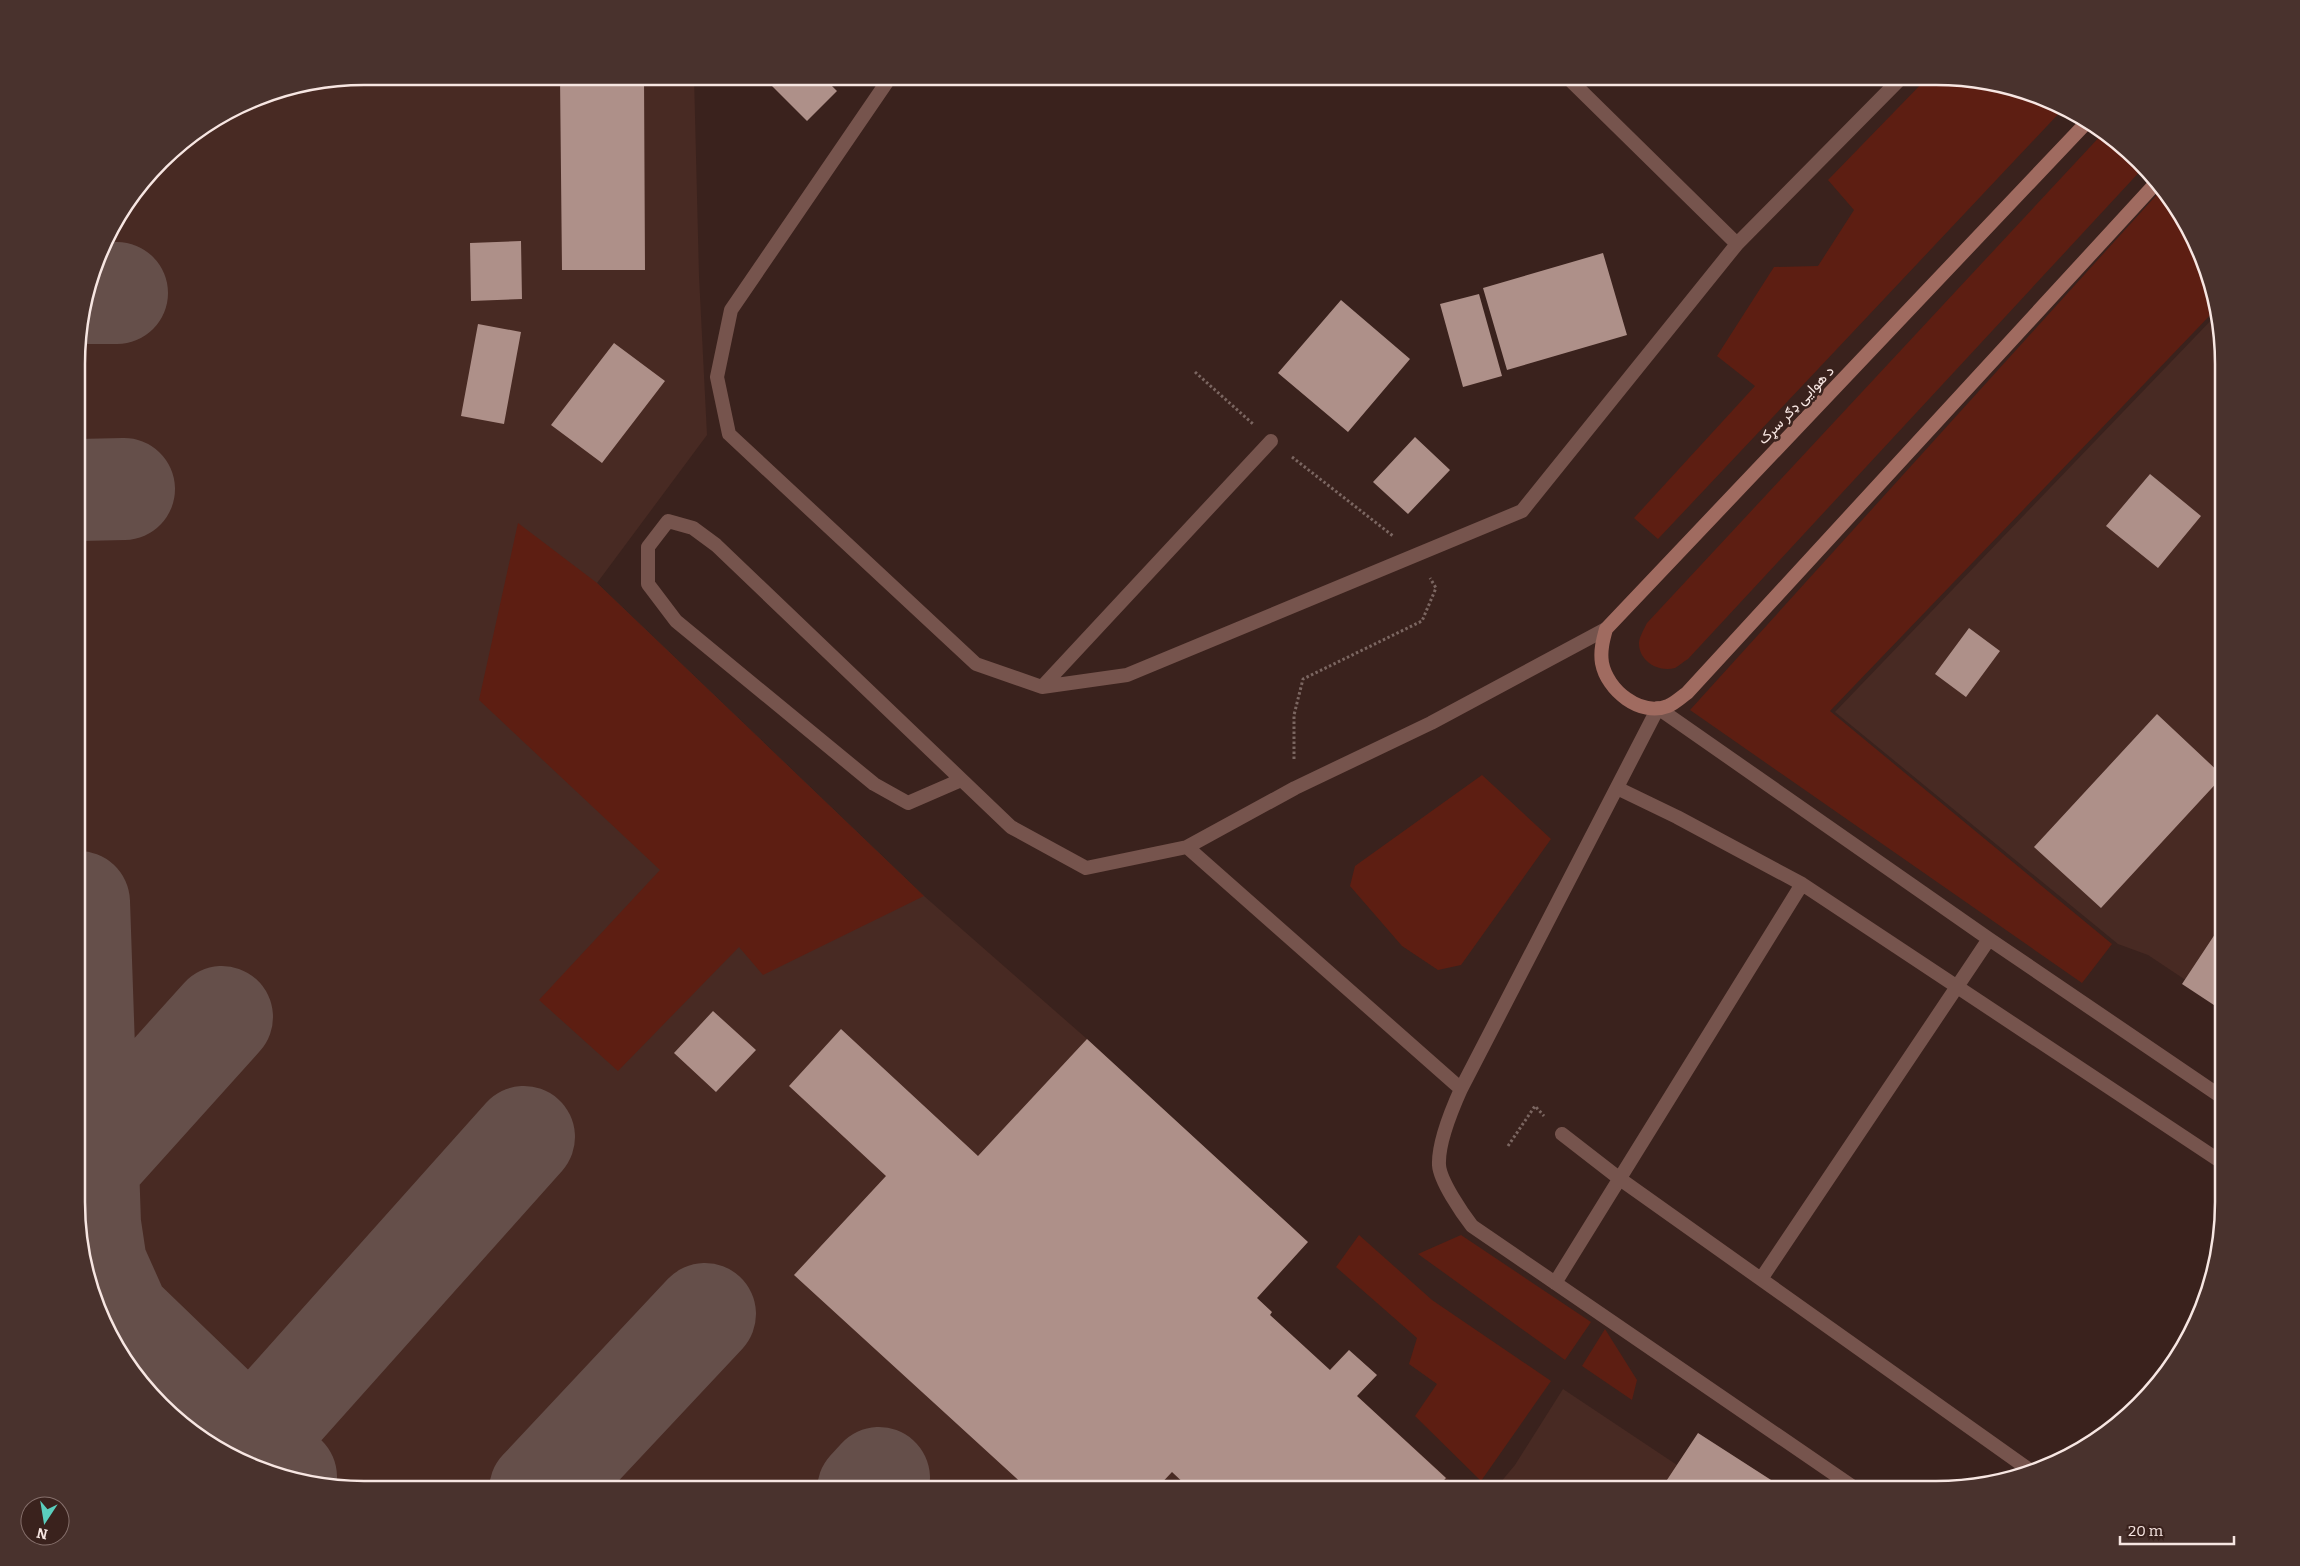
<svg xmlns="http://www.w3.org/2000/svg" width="2300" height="1566" viewBox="0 0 2300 1566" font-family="Bitter,Vazirmatn,serif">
  <rect width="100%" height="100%" fill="#3a221d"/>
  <!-- built -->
  <path fill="#482a23" d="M364 76H694L699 276 707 435 597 583 924 896 1087 1039 1308 1242 1257 1298 1272 1312 1270 1315 1329 1370 1349 1350 1377 1375 1357 1396 1459 1489 364 1490 272 1475 204 1441 160 1405 115 1346 79 1239V327L106 237 174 148 254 98Z
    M2218 313 2223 346V1005L2148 955 2118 944 1835 712Z
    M1563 1389 1677 1465 1698 1433 1785 1489H1495L1515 1465Z"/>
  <!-- green -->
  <path fill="#5d1e12" d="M1929 76 2028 91 2063 109 1658 539 1634 518 1755 386 1717 356 1774 267 1818 266 1854 210 1828 180Z
    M2104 132 2144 167 1688 659C1684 661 1679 666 1675 668 1657 673 1638 660 1639 642 1640 636 1644 629 1647 623Z
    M2162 189 2185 220 2214 289 2217 308 1830 711 2112 944 2082 983 1690 710Z
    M518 523 597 583 924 896 763 975 739 947 618 1071 539 1000 660 870 479 700Z
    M1482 775 1551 839 1461 965 1438 970 1402 946 1350 886 1355 866Z
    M1359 1235 1432 1300 1551 1381 1481 1481 1415 1416 1437 1384 1409 1364 1417 1338 1336 1267Z
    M1461 1235 1591 1322 1565 1360 1418 1254Z
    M1605 1329 1637 1380 1632 1400 1582 1366Z"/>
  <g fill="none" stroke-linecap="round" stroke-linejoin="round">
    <!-- taxiway -->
    <path stroke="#654f4a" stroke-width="102" d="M89 293H117
      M79 490 124 489
      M79 902 90 1224 96 1264 121 1320
      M79 1176 222 1017
      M101 1305 120 1317 286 1477
      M281 1409 524 1137
      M540 1490 705 1314
      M868 1490 879 1478"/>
  </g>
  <!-- building -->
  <path fill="#ae9089" d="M560 76H644L645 270H562Z
    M762 76H822L837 91 807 121Z
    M521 241 522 299 471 301 470 243Z
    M1603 253 1627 335 1507 370 1483 288Z
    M1479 294 1502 376 1463 387 1440 304Z
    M1341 300 1410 359 1348 432 1278 373Z
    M478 324 521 332 504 424 461 416Z
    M614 343 665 381 602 463 551 425Z
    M1415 437 1450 470 1408 514 1373 482Z
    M2150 474 2201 516 2158 568 2106 526Z
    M1969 628 2000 651 1966 697 1935 674Z
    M2157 714 2223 776 2101 908 2034 847Z
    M2223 922V1011L2182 984Z
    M713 1011 756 1050 716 1092 674 1053Z
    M841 1029 978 1156 1087 1039 1308 1242 1257 1298 1272 1312 1270 1315 1330 1370 1349 1350 1377 1375 1357 1396 1446 1478 1436 1489H1190L1172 1472 1156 1489H1028L794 1275 886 1176 789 1086Z
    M1698 1433 1785 1489H1661Z"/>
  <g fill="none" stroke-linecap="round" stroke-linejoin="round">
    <!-- path -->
    <path stroke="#7b6661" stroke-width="3" stroke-dasharray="2.5 2.5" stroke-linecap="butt" d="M1195 372 1253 424
      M1292 457 1393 536
      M1294 759V715L1303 679 1422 621 1436 588 1430 578
      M1508 1146 1535 1106 1544 1116"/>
    <!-- service -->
    <path stroke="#76544d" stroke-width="14" d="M891 76 731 310 717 377 729 434 976 664 1042 687 1127 675 1522 511 1737 244
      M1566 76 1737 244 1903 76
      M1042 687 1271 441
      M961 780 908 803 874 784 676 621 648 584V547L668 521 693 528 716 545 1011 827 1086 868 1187 847 1295 788 1431 723 1606 629
      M1617 788 1677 817 1802 884 2223 1163
      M1187 847 1461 1089
      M1562 1134 1620 1179 2031 1471
      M1761 1279 1989 939
      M1555 1283 1802 884
      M1856 1489 1472 1226C1462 1213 1440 1181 1439 1165 1438 1144 1452 1109 1461 1089L1658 708 1989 939 2223 1098"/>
    <!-- secondary -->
    <path stroke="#a06b60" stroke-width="14" d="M2088 121 1606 629C1603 640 1600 651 1602 663 1607 690 1640 717 1668 706 1675 703 1681 697 1687 693L2157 182"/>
  </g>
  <g text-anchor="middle" stroke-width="5" stroke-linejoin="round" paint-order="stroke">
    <!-- street labels -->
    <g font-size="15" fill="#f7e6e2" stroke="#3a221d">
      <text transform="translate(1796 405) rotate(-46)" y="5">د هوایی ډګر سړک</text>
    </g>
  </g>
  <!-- crop -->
  <path d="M0 0H2300V1566H0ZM364 85H1936A279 279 0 0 1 2215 364V1202A279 279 0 0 1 1936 1481H364A279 279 0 0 1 85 1202V364A279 279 0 0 1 364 85Z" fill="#49322d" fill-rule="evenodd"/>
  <path fill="none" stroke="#f7e6e2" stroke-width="2.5" d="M364 85H1936A279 279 0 0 1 2215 364V1202A279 279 0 0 1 1936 1481H364A279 279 0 0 1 85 1202V364A279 279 0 0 1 364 85Z"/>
  <!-- north arrow -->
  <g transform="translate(45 1521) rotate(192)"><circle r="24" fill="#3a221d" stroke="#86706c"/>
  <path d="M0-4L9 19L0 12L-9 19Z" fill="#5acebd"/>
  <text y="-8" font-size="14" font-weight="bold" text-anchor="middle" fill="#f7e6e2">N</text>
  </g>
  <!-- scale -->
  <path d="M2120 1536v8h114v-8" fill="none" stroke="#f7e6e2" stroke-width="2.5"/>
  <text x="2128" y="1536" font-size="15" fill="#f7e6e2" stroke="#3a221d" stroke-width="4" paint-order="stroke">20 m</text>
</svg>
